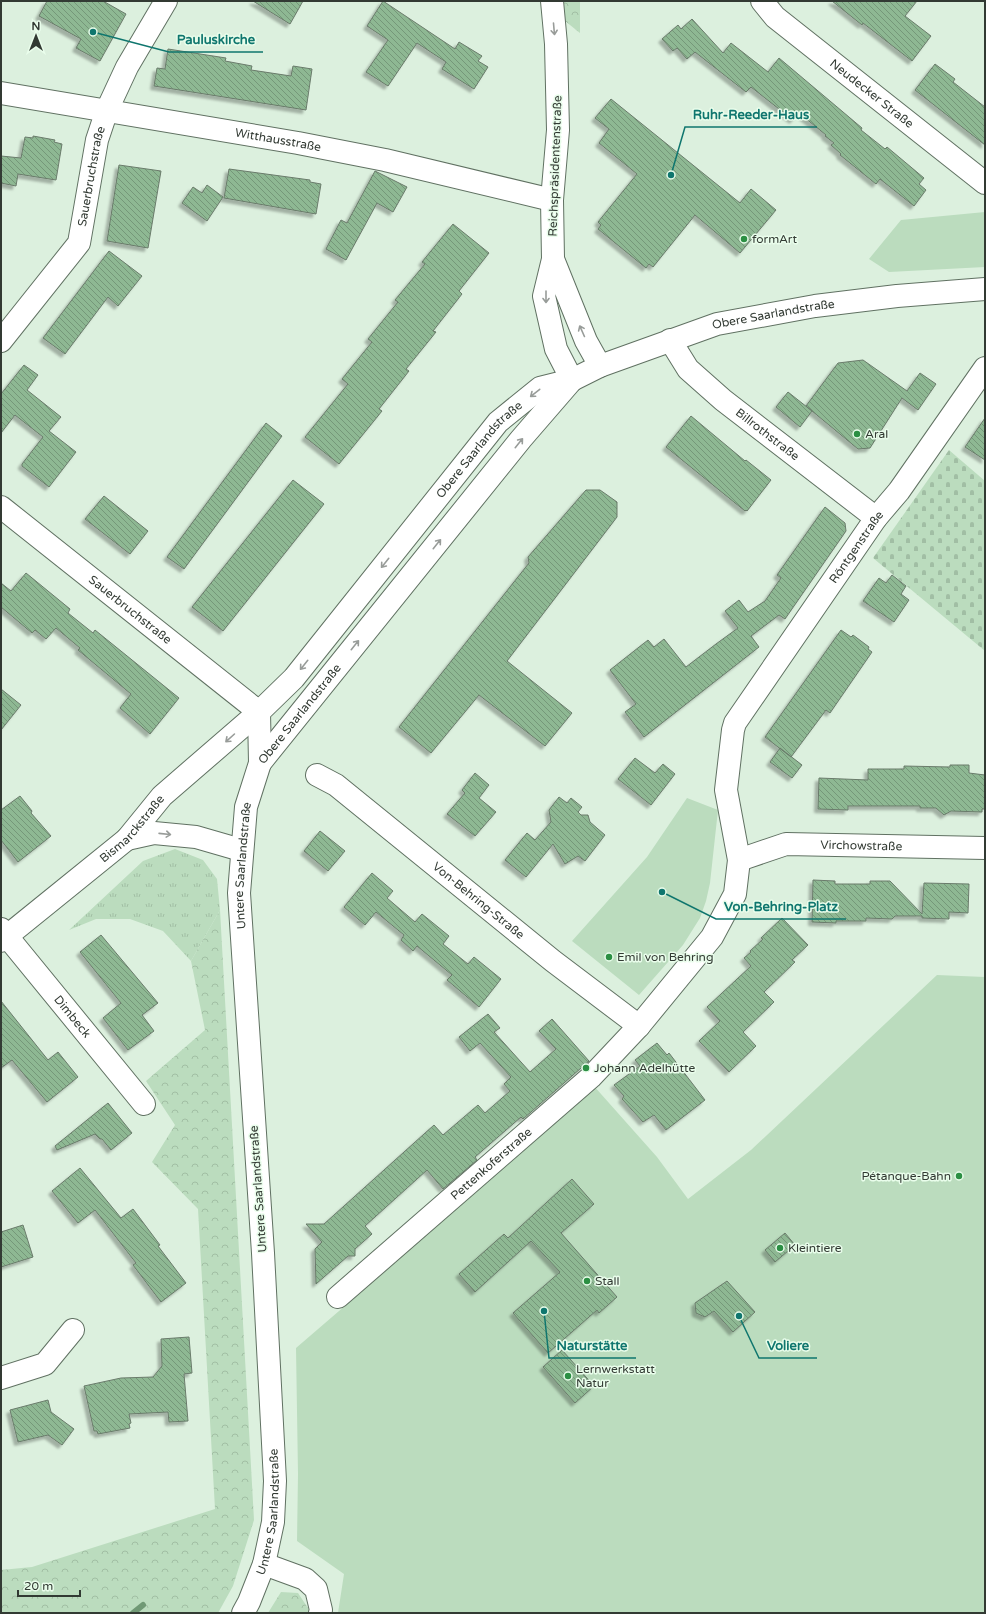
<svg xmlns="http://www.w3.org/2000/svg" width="986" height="1614" viewBox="0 0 986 1614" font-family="'Varela Round',sans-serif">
  <defs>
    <pattern id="grass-tufts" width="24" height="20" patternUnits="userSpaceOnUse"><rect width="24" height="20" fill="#bbdcbe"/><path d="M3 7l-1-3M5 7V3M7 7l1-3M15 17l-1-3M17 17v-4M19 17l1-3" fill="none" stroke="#a1bea4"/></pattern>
    <pattern id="forest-crowns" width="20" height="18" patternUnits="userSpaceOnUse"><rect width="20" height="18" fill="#bbdcbe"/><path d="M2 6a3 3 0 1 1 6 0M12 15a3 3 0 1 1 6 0" fill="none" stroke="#a1bea4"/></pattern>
    <pattern id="cemetery-stones" width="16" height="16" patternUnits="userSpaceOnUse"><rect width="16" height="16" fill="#bbdcbe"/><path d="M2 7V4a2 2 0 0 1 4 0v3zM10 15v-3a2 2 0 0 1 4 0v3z" fill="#a1bea4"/></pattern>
    <pattern id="building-back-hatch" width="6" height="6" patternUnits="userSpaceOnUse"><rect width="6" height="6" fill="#8eb893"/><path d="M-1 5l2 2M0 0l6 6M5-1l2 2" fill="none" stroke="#759779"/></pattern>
    <filter id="shadow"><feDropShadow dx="-3.5" dy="3.5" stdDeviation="1" flood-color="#0004"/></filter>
  </defs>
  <rect width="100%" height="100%" fill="#dcf0de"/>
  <!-- grass -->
  <path fill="url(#grass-tufts)" d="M175 849 203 860 217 879 220 910 191 961 163 931 130 919H96L69 930 143 861Z"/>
  <!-- forest -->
  <path fill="url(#forest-crowns)" d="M564 1H580V33L565 21Z
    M220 910 254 1520 233 1586 218 1613H1V1570L32 1567 215 1509 198 1209 152 1162 175 1125 146 1081 205 1030 191 961Z
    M281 1592 298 1593 310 1611 309 1613H268Z"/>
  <!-- cemetery -->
  <path fill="url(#cemetery-stones)" d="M949 450 985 481V651L873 558Z"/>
  <!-- park -->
  <path fill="#bbdcbe" d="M985 212V267L889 272 869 259 901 220Z
    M687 798 718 810 710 883 706 901 700 918 683 945 639 995 572 941 647 857Z
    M937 975 985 977V1613H338L344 1574 297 1541 298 1474 296 1348 382 1274 593 1085 657 1157 688 1199 751 1150Z"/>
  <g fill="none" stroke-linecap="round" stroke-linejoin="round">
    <!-- stream -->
    <path stroke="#709975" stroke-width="6" d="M133 1613 143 1605"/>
  </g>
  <!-- building -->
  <path fill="url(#building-back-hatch)" stroke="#6a7b6b" filter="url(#shadow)" d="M47 1H103L126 14 100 61 76 48 81 39 39 16Z
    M253 1H303L290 24Z
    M383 1 455 49 459 42 482 56 478 61 488 67 474 89 442 69 446 62 417 43 388 86 366 72 388 40 367 26Z
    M832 1H917L905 16 931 36 912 61 863 23 862 25Z
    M692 19 723 53 731 43 768 72 779 58 862 128 861 130 885 149 887 147 924 178 919 184 926 190 914 206 880 179 876 184 840 155 841 154 831 145 834 143 825 136 826 135 799 113 793 120 751 87 746 92 695 52 687 59 677 48 673 51 662 39 678 25 681 29Z
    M168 49 226 58 225 61 252 66 251 70 291 76 293 66 312 69 306 110 154 86 157 68 165 69Z
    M935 64 955 79 953 82 985 107V145L915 90Z
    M611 99 740 203 751 189 776 210 740 253 695 215 653 267 649 264 646 268 598 229 601 225 598 222 637 174 599 143 609 129 595 118Z
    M33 136 55 140 54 142 62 144 56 180 18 174 16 186 1 183V156L21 158 25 137 33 138Z
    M119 165 161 171 148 248 107 241Z
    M229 169 310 180V182L321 184 316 214 224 198Z
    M375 171 407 187 393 212 377 203 346 260 326 249 341 220 347 223Z
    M207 185 223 197 207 221 182 203 193 187 202 193Z
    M453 224 489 253 459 291 462 294 433 331 436 332 406 369 409 371 379 409 382 411 339 464 305 437 348 384 342 379 372 342 368 339 398 302 395 300 425 264 422 262Z
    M109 251 142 276 118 306 108 297 65 354 43 338Z
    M863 360 907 391 920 373 936 384 918 410 902 398 870 448 858 449 806 406 838 363Z
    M24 365 38 375 27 390 61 417 49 431 76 452 49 487 22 466V464L43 437 15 415 1 433V394Z
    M788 392 812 411 800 427 776 407Z
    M691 416 745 461 746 460 771 480 747 511 746 510 745 511 666 447Z
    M985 418V460L965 447Z
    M266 423 282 436 184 569 167 557Z
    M293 480 324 504 223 631 192 607Z
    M586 490H600L617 502V517L507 661 572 713 545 746 479 695 431 753 399 727 529 563 528 557Z
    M104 496 148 531 130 554 85 519Z
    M825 507 845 523 846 531 785 619 779 615 751 636 759 647 644 737 625 712 636 704 610 670 648 640 654 647 664 639 686 667 716 644 738 628 725 611 739 600 748 612 765 601 781 578 777 575Z
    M26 573 70 609 68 613 93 633 95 630 179 698 150 734 120 708 131 694 78 650 80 648 56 628 46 639 35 630 32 633 1 607V583L11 591Z
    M892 575 906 586 901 594 909 600 894 622 863 601 879 578 886 583Z
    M841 630 851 637 853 635 869 647 868 649 872 652 830 713 826 710 791 757 765 737Z
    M1 689 21 705 1 730Z
    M780 748 802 765 792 778 770 762Z
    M635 758 655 773 663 764 675 774 651 805 618 779Z
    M950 765H969V773L985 775V809H982V812L951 811 944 815 936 808H920V806H848V810L818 809 819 778 868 780V769H904V766L950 767Z
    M475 773 489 785 479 798 496 812 475 836 447 814 465 793 462 790Z
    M20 796 32 811 31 813 51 836 18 862 1 840V810Z
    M559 797 567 803 571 798 582 807 578 812 581 815H588L590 822 605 835 585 861 578 856 565 864 553 844 526 877 505 860 527 833 535 840 551 822 549 810Z
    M320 831 345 851 328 871 304 851Z
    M372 873 393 891 387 898 415 922 422 914 449 936 443 944 468 964 474 957 501 979 479 1007 447 980 452 975 417 946 413 951 401 940 404 935 376 912 365 925 344 907Z
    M813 880 835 881V884H870V881H890L922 914 924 883 969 884 968 913 949 912V919L922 918V916H895L892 919 866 918V921H836V923L812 922Z
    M782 918 808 945 792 960 795 962 764 992 774 1002 743 1032 756 1046 729 1072 699 1041 720 1021 707 1007 751 966 744 958 751 952 750 951 763 939 761 938Z
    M101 935 158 1003 142 1015 154 1031 128 1050 103 1018 121 1003 80 952Z
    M1 1001 48 1060 58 1052 78 1077 47 1102 12 1060 1 1068Z
    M488 1014 500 1028 494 1032 530 1072 556 1049 539 1031 552 1019 589 1061 523 1119 521 1117 475 1157 477 1160 443 1189 427 1170 365 1226 372 1234 355 1249V1256H348L316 1284 315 1249 322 1242 306 1224H324L434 1125 443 1135 478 1105 485 1113 510 1091 504 1084 511 1077 480 1043 470 1051 459 1037Z
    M657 1043 667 1055 669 1053 705 1100 666 1130 654 1115 643 1122 622 1099 624 1096 614 1085 640 1066 635 1060Z
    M108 1103 132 1133 111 1150 102 1139H100L95 1134 57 1150 55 1146Z
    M80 1168 121 1218 133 1209 160 1245 158 1246 186 1283 161 1302 133 1265 136 1263 95 1210 78 1223 52 1191Z
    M572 1179 594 1204 561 1233 617 1297 599 1313 597 1310 548 1353 513 1313 560 1272 531 1241 475 1292 459 1274 504 1234 508 1238Z
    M23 1225 33 1257 1 1267V1232Z
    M785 1233 795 1245 775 1262 765 1250Z
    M727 1281 755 1312 733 1332 714 1311 705 1317 696 1313 695 1303Z
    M189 1337 192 1373 184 1374 188 1421 169 1422 168 1412 129 1414 131 1423 129 1424 130 1428 98 1434 97 1431H94L84 1386 121 1378 153 1377 162 1366 161 1339Z
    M562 1350 594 1386 575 1403 543 1367Z
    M48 1400 51 1412 74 1429 62 1445 48 1435 18 1442 10 1410Z"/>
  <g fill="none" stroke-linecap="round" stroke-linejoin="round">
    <defs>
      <g id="street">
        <path d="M552 1 556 44 558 130 552 200 553 259 544 296 556 349 572 380"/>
        <path id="s1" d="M762 1 775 17 985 183"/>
        <path id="s2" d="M1 93 298 143 385 160 552 200"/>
        <path d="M553 259 586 341 600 366"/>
        <path id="s3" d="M670 340 688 369 723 400 876 518"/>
        <path id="s4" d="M1 341 79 243 97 140 107 110 127 67 166 1"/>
        <path id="s5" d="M1 507 259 712"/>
        <path id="s6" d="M317 775 336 785 553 961 639 1026"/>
        <path id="s7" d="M739 860 786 844 985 848"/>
        <path id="s8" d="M1 929 144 1104"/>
        <path id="s9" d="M338 1297 591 1077 639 1026 712 937 735 894 739 860 726 790 733 730 735 723 876 518 899 491 985 368"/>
        <path d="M1 1378 45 1364 73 1330"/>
        <path d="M264 1564 305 1579 316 1589 321 1610 320 1613"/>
      </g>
      <g id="secondary">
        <path d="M127 839 154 833 196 837 241 850"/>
        <path id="s10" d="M1 941 127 839 162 796 259 712"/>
      </g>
      <g id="primary">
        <path id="s11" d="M260 763 521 439 572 380"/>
        <path id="s12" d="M243 1613 249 1602 264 1564 273 1522 275 1481 263 1253 239 893 246 807 260 763 259 712 294 678 498 422 540 388 572 380 600 366 717 324 815 306 897 296 985 289"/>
      </g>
    </defs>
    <!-- street casing -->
    <use href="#street" stroke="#607162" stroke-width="24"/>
    <!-- secondary casing -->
    <use href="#secondary" stroke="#607162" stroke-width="24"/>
    <!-- primary casing -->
    <use href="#primary" stroke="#607162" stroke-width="24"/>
    <!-- street -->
    <use href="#street" stroke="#fff" stroke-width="22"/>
    <!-- secondary -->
    <use href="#secondary" stroke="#fff" stroke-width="22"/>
    <!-- primary -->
    <use href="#primary" stroke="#fff" stroke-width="22"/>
  </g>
  <!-- one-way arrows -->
  <defs><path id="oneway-shaft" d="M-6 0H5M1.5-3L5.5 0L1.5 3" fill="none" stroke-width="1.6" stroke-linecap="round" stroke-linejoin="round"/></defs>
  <g stroke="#989c99">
    <use href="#oneway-shaft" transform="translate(554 29) rotate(85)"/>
    <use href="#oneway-shaft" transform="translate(546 297) rotate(90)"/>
    <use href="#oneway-shaft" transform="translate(582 331) rotate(-114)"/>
    <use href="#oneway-shaft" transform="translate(535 393) rotate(142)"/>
    <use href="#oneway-shaft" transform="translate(519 443) rotate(-51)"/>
    <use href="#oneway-shaft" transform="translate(437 544) rotate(-51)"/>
    <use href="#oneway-shaft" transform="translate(385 563) rotate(129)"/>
    <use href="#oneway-shaft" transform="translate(355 645) rotate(-51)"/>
    <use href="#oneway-shaft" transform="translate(304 665) rotate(129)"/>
    <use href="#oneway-shaft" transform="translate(230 738) rotate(138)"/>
    <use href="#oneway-shaft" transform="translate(165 834) rotate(6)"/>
  </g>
  <!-- markers -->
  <g fill="#2b8f43" stroke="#e9fdeb" stroke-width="1.5">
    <circle cx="744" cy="239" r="4"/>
    <circle cx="857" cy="434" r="4"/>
    <circle cx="609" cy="957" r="4"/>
    <circle cx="586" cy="1068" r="4"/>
    <circle cx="959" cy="1176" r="4"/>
    <circle cx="780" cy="1248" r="4"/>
    <circle cx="587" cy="1281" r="4"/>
    <circle cx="568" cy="1376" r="4"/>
  </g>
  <g text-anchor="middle" stroke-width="3" stroke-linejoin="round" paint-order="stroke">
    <!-- street labels -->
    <g font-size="12" fill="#323a33" stroke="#e9fdeb">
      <text dy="4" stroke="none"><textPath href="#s1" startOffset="144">Neudecker Straße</textPath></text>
      <text dy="4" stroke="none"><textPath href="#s2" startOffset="281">Witthausstraße</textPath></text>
      <text transform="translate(555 166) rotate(-88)" y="4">Reichspräsidentenstraße</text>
      <text dy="4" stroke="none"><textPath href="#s4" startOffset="193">Sauerbruchstraße</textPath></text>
      <text dy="4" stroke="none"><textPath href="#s12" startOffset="1586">Obere Saarlandstraße</textPath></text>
      <text dy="4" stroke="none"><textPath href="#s3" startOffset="137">Billrothstraße</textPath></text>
      <text dy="4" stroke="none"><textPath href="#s12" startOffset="1253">Obere Saarlandstraße</textPath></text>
      <text dy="4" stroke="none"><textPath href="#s9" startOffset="956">Röntgenstraße</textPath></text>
      <text dy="4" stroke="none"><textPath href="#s5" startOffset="165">Sauerbruchstraße</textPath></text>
      <text dy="4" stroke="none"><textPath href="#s11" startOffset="63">Obere Saarlandstraße</textPath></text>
      <text dy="4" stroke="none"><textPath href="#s10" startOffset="173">Bismarckstraße</textPath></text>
      <text dy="4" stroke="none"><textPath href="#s7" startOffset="125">Virchowstraße</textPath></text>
      <text dy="4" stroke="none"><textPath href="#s12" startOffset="754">Untere Saarlandstraße</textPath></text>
      <text dy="4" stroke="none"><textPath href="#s6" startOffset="205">Von-Behring-Straße</textPath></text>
      <text dy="4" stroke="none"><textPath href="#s8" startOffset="113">Dimbeck</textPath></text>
      <text dy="4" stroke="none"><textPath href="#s9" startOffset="203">Pettenkoferstraße</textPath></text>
      <text transform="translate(258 1189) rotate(-94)" y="4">Untere Saarlandstraße</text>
      <text dy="4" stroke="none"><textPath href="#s12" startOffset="106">Untere Saarlandstraße</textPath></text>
    </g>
    <!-- poi labels -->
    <g font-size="12" fill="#323a33" stroke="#e9fdeb" text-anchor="start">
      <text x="752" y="243">formArt</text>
      <text x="865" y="438">Aral</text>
      <text x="617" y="961">Emil von Behring</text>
      <text x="594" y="1072">Johann Adelhütte</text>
      <text x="951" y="1180" text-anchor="end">Pétanque-Bahn</text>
      <text x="788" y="1252">Kleintiere</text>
      <text x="595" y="1285">Stall</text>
      <text x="576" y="1373">Lernwerkstatt<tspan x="576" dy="14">Natur</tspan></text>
    </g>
  </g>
  <!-- callouts -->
  <path fill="none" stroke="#0f766e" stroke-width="1.5" d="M93 32L169 52H263M671 175L685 127H817M662 892L716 919H846M739 1316L759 1358H817M544 1311L549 1358H636"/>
  <g fill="#0f766e" stroke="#e9fdeb" stroke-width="1.5">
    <circle cx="93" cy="32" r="4"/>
    <circle cx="671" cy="175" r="4"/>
    <circle cx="662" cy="892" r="4"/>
    <circle cx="739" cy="1316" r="4"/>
    <circle cx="544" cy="1311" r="4"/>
  </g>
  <g font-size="13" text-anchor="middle" font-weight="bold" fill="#0f766e" stroke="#e9fdeb" stroke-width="3" stroke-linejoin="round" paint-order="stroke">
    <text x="216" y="44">Pauluskirche</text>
    <text x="751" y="119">Ruhr-Reeder-Haus</text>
    <text x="781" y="911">Von-Behring-Platz</text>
    <text x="788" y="1350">Voliere</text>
    <text x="592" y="1350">Naturstätte</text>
  </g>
  <!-- border -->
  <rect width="986" height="1614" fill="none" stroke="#323a33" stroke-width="4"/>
  <!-- north arrow -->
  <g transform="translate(36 36)" stroke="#e9fdeb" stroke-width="3" paint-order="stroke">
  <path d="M0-3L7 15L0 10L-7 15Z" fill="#323a33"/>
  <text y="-6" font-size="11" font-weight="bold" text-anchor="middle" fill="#323a33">N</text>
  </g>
  <!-- scale -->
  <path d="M18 1590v6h62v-6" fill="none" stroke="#323a33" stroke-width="2"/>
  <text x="24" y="1590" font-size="12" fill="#323a33" stroke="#e9fdeb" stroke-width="3" paint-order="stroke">20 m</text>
</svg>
